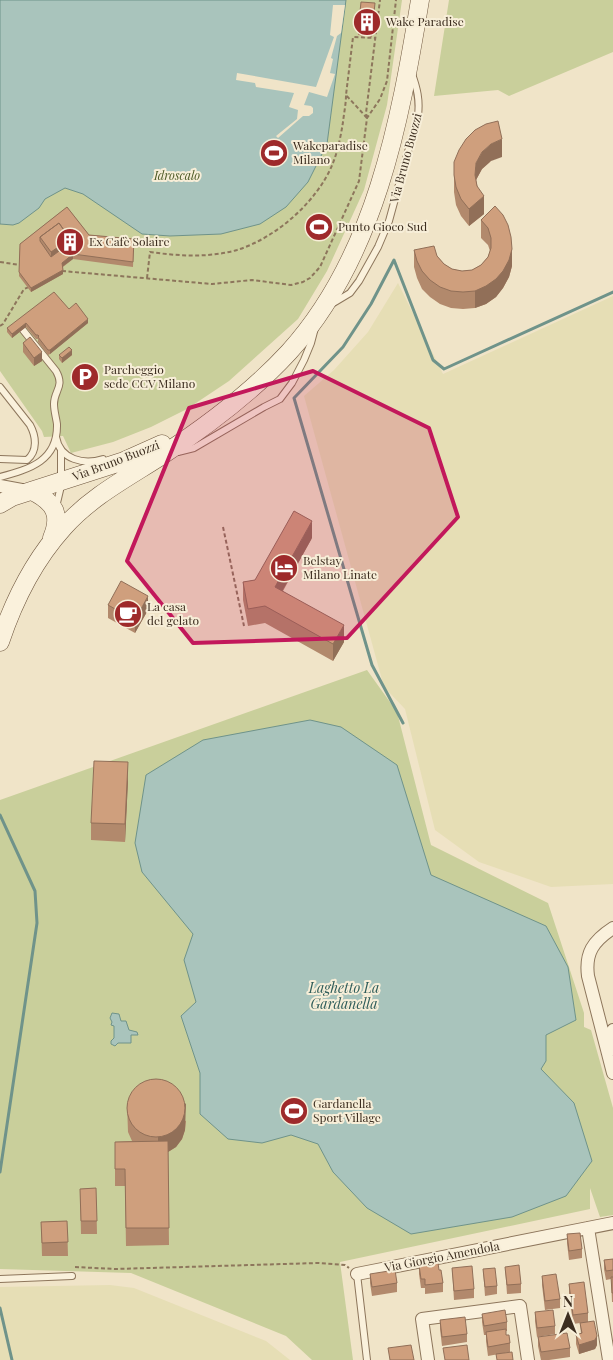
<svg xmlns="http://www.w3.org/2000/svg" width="613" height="1360" viewBox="0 0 613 1360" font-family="'Playfair Display',serif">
  <rect width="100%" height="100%" fill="#f0e4c8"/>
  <!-- farmland -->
  <path fill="#e6deb5" d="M398 283 443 374 613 296V884L551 887 479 862 435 830 405 709 384 687 304 396 334 370 368 332Z
    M110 1285 134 1288 266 1341 290 1360H0V1287Z"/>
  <!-- green -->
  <path fill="#c9cf9b" d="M0 0H402L387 105 364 190 327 271 298 319 229 381 187 409 151 427 113 442 71 453 63 436 44 437 42 431 0 371Z
    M449 0H613V52L509 96 498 90 434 96Z
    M367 670 397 712 431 845 548 903 584 1013V1027L591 1030 613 1108V1215L600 1217 590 1188V1209L340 1262 353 1360H312L286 1336 131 1273 0 1269V800Z"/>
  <!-- water -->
  <path fill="#a9c4bc" stroke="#6f938a" d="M0 0H346L327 144 308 182 286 207 260 224 221 234 170 236 142 234 83 194 65 188 45 199 39 208 19 223 13 225 0 224Z
    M310 720 341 727 397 765 431 875 546 926 568 967 576 1020 546 1035V1061L541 1069 574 1103 592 1161 566 1196 512 1217 411 1234 367 1208 333 1172 318 1144 291 1135 262 1143 228 1139 200 1114V1073L181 1016 196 1002 184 960 193 934 142 872 135 843 146 775 203 740Z
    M112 1013 119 1014 121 1021H126L129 1030 137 1032 138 1035H131V1043H118L115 1046 111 1044V1041L114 1038V1026L111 1025 112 1022 110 1018Z"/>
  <!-- pier -->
  <path fill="#f0e4c8" d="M333 5H345L341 33 337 36 331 58 333 59 330 73 335 74 327 97 309 92 304 105 311 106 313 108V113L309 116H303L278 138 276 136 297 119 298 110 289 107 294 93 256 87 255 83 236 80 237 73 316 87 334 37 330 35Z"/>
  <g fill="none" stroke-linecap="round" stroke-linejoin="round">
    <!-- stream -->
    <path stroke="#6f938a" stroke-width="3" d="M403 723 372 665 294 398 343 347 371 304 394 260 433 360 444 369 613 292
      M0 815 35 891 37 923 0 1172
      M0 1308 12 1360"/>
    <defs>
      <path id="lane" d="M330 305 350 293 359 281 378 247 389 221 418 115C420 100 417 88 412 74
        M0 387 30 425C36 436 38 451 27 460L0 459
        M56 437C60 460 84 465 103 459
        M178 452 194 448 264 407 280 399 292 383 304 360 311 343 315 328
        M0 477C30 469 58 461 57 424 56 417 54 411 54 404 54 390 65 387 56 371L23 330
        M56 507 61 486V450
        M357 1274 367 1360
        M0 1279 72 1276"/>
      <path id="street" d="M0 486 27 491
        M613 928C593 941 585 953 588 976L613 1073
        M610 1050 613 1030
        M588 1228 609 1360
        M357 1274 613 1223
        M428 1360 422 1319 520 1306 528 1360"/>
      <path id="secondary" d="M32 491C54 502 62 514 52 538
        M0 504 12 497 124 461 162 444
        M0 642C14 600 35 559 64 527 92 496 127 478 161 456 204 428 254 390 289 352 375 257 400 122 420 0"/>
    </defs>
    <!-- lane casing -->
    <use href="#lane" stroke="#8d765c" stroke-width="8"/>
    <!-- street casing -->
    <use href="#street" stroke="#8d765c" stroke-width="14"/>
    <!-- secondary casing -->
    <use href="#secondary" stroke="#6f573f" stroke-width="19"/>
    <!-- path -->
    <path stroke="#8d765c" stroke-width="2" stroke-dasharray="4 2.5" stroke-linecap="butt" d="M367 118 366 113 380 0
      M367 118 346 95 353 37 375 38
      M0 262 20 265
      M62 271 212 284 252 280 291 285 303 282 310 278 320 267 359 181 367 118 380 99 387 81 396 0
      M147 278 150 252C178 256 209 258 237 250 276 238 318 201 333 163 338 150 341 135 343 122 344 113 346 104 346 95
      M0 326 3 324 24 289 29 287
      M223 527 244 626
      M75 1267 116 1269 318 1263 345 1265 349 1268"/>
    <!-- lane -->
    <use href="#lane" stroke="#faf1dc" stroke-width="6"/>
    <!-- street -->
    <use href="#street" stroke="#faf1dc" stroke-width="12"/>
    <!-- secondary -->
    <use href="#secondary" stroke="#faf1dc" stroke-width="18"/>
  </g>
  <!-- wall -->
  <path fill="#b2896c" d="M375 8 372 37 358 35V31Z
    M502 157 491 161 482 169 476 180 484 214 469 226 461 216 456 205 454 192V175Z
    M495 206 512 266 509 277 503 288 496 297 486 304 475 308 463 309 451 308 440 304 430 297 422 289 417 278 414 267V250L437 256 444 264 452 269 462 271 472 270 481 265 488 257 490 251 488 245 481 238V220Z
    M67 207 89 235 134 239 133 267 73 259 63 267V274L31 292 19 276 20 244Z
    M69 309 88 323 50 354 48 355 38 342V339H36L26 327 12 338 7 332V328Z
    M23 343 42 361 34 366 23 352Z
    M59 355H72L62 363 59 359Z
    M312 538 283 591 344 642 333 661 265 623 248 626 243 600V582L255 580Z
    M108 605 148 610 135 633 108 618Z
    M128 780 125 842 91 840V823Z
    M127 1104 186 1121 185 1130 182 1139 176 1147 168 1152 169 1245 126 1246 125 1186H115V1142L132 1141 128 1132Z
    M96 1188 97 1234H81L80 1189Z
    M67 1221 68 1256H42L41 1222Z
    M567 1234 582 1249V1258L569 1260 567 1243Z
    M613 1259V1302H612L611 1279 606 1280 604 1269V1260Z
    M419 1265 439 1270 443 1283V1292L425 1294V1288H421L419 1274Z
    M505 1267 521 1284V1293L507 1294Z
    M452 1268 474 1289V1298L454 1300Z
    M483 1269 497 1286V1294L485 1296Z
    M370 1274 397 1283V1292L372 1296 370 1283Z
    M542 1276 560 1299V1308L545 1310 542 1285Z
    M569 1284 588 1313V1322L597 1345 595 1349 579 1354 576 1344V1335L581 1334 580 1323 573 1324 569 1293Z
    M535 1312 555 1326V1334L537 1337 535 1321Z
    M482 1314 507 1322V1331H506V1335L510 1343V1352L488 1356 486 1341V1335H484L482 1322Z
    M440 1320 467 1334V1342L442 1346 440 1329Z
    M538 1337 570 1348V1357L549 1360H541L538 1346Z"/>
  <!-- shaded-wall -->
  <path fill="#916f58" d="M502 139V157L491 161 482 169 476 180 475 175 476 163 482 152 491 144Z
    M484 196V214L469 226V209Z
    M70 239V247L51 261V252Z
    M512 249V266L509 277 503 288 496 297 486 304 475 308V291Z
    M73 254V259L62 267V263Z
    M63 270V274L31 292V288Z
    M88 319V323L50 354V350Z
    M26 323V327L12 338V334Z
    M72 350V355L62 363V358Z
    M42 352V361L34 366V358Z
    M312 521V538L275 604V587Z
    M148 596V610L135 633V620Z
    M344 625V642L333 661V644Z
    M128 762V780L125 842V824Z
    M186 1103 185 1130 182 1139 176 1147 168 1152 158 1154V1137Z
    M597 1336V1345L595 1349 579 1354V1345Z"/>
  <!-- building -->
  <path fill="#cf9f7d" stroke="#916f58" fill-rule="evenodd" d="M361 2 375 3 372 32 358 31Z
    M498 121 502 139 491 144 482 152 476 163 475 175 477 186 484 196 469 209 461 199 456 187 454 175V162L459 150 466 139 475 130 486 124Z
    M495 206 503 215 508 225 511 237 512 249 509 260 503 271 496 279 486 286 475 291 463 292 451 291 440 287 430 280 422 271 417 261 414 250 434 246 437 256 444 264 452 269 462 271 472 270 481 265 488 257 491 248V238L488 228 481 220Z
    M67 207 89 235 134 239 133 262 73 254 62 263 63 270 31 288 19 272 20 244ZM59 223 70 239V243L51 257 40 241V237Z
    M59 223 70 239 51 252 40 237Z
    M54 292 69 309 76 303 88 319 50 350H48L38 337 39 336 38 335H36L26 323 12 334 7 328Z
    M30 337 42 352 34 358 23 343Z
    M69 347 72 350 62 358 59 355Z
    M294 511 312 521 275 587 344 625 333 644 265 606 248 609 243 582 255 580Z
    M121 581 148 596 135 620 108 605Z
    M94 761 128 762 125 824 91 823Z
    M127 1108a29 29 0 1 1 58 0a29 29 0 1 1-58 0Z
    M168 1141 169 1228H126L125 1169H115V1142Z
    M96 1188 97 1221H81L80 1189Z
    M67 1221 68 1242 42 1243 41 1222Z
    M580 1233 582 1249 569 1251 567 1234Z
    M613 1259V1270L606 1271 604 1260Z
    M438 1263 439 1270H441L443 1283 425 1285V1279H421L419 1265Z
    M519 1265 521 1284 507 1285 505 1267Z
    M472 1266 474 1289 454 1291 452 1268Z
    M495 1268 497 1286 485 1287 483 1269Z
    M395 1270 397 1283 372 1287 370 1274Z
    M556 1274 560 1299 545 1301 542 1276Z
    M611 1277H613V1293H612Z
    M584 1282 588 1313 573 1315 569 1284Z
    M505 1310 507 1322 484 1326 482 1314Z
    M553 1310 555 1326 537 1328 535 1312Z
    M465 1317 467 1334 442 1337 440 1320Z
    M594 1321 597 1336 595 1340 579 1345 576 1335 582 1333 580 1323Z
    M506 1329V1335H509L510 1343 488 1347 486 1332Z
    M567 1333 570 1348 541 1352 538 1337Z
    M411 1345 414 1360H390L388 1348Z
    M467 1345 469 1360H445L443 1348Z
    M512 1352 513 1360H497L496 1354Z"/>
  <!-- marked area -->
  <path fill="#c2185b" fill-opacity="0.2" stroke="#c2185b" stroke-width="4" stroke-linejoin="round" d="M313 371 429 428 458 517 347 638 193 643 127 561 189 408Z"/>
  <!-- icons -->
  <defs>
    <symbol id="building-disc" viewBox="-11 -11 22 22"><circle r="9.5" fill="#9e2a2b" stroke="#f7eed8"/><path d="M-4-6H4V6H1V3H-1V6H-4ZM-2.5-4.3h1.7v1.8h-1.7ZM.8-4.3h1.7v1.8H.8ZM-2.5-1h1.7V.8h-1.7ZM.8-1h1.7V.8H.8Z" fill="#fff"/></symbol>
    <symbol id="stadium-disc" viewBox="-11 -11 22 22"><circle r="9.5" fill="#9e2a2b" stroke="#f7eed8"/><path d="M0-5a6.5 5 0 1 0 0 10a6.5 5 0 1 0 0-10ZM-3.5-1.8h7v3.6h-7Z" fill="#fff"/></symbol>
    <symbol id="parking-disc" viewBox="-11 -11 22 22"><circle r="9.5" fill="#9e2a2b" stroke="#f7eed8"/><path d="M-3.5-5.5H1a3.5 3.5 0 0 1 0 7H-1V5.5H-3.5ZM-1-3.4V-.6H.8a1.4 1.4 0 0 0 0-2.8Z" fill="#fff"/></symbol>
    <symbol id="hotel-disc" viewBox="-11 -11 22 22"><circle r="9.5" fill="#9e2a2b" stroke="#f7eed8"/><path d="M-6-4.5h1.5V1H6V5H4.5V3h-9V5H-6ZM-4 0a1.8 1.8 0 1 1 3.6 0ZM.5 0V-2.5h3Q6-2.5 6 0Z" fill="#fff"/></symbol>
    <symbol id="cafe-disc" viewBox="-11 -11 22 22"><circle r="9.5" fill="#9e2a2b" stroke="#f7eed8"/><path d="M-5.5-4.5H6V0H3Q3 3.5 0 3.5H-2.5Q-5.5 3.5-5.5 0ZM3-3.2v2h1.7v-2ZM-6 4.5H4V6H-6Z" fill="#fff"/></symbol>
  </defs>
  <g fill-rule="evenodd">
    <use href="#building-disc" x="351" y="6" width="32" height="32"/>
    <use href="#stadium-disc" x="258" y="137" width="32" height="32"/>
    <use href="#stadium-disc" x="303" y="211" width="32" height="32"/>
    <use href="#building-disc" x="54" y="226" width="32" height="32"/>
    <use href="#parking-disc" x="69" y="361" width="32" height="32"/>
    <use href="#hotel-disc" x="268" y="552" width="32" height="32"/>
    <use href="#cafe-disc" x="112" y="598" width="32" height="32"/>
    <use href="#stadium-disc" x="278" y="1095" width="32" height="32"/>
  </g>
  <g text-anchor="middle" stroke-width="4" stroke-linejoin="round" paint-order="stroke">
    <!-- poi labels -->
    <g font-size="12" fill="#3d2e20" stroke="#f7eed8" text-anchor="start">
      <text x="386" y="26">Wake Paradise</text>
      <text x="293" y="150">Wakeparadise<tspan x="293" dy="14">Milano</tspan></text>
      <text x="338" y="231">Punto Gioco Sud</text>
      <text x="89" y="246">Ex Cafè Solaire</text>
      <text x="104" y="374">Parcheggio<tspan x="104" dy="14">sede CCV Milano</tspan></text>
      <text x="303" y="565">Belstay<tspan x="303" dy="14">Milano Linate</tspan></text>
      <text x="147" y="611">La casa<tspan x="147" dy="14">del gelato</tspan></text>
      <text x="313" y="1108">Gardanella<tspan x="313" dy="14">Sport Village</tspan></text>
    </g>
    <!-- street labels -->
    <g font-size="12" fill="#3d2e20" stroke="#f7eed8">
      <text transform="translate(406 158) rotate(-75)" y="4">Via Bruno Buozzi</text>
      <text transform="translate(116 461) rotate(-21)" y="4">Via Bruno Buozzi</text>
      <text transform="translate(442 1257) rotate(-11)" y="4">Via Giorgio Amendola</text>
    </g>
    <!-- park labels -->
    <g font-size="12" font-style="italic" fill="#4d5a26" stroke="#f7eed8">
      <text x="177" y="180">Idroscalo</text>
    </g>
    <!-- water labels -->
    <g font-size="14" font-style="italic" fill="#2f5d5a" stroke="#f7eed8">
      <text x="344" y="993">Laghetto La<tspan x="344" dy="16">Gardanella</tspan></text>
    </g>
  </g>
  <!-- north arrow -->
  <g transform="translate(568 1315)" stroke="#f7eed8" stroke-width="4" paint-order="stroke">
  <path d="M0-4L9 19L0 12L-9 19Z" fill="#3d2e20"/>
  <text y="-8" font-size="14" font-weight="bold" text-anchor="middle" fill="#3d2e20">N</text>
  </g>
</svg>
